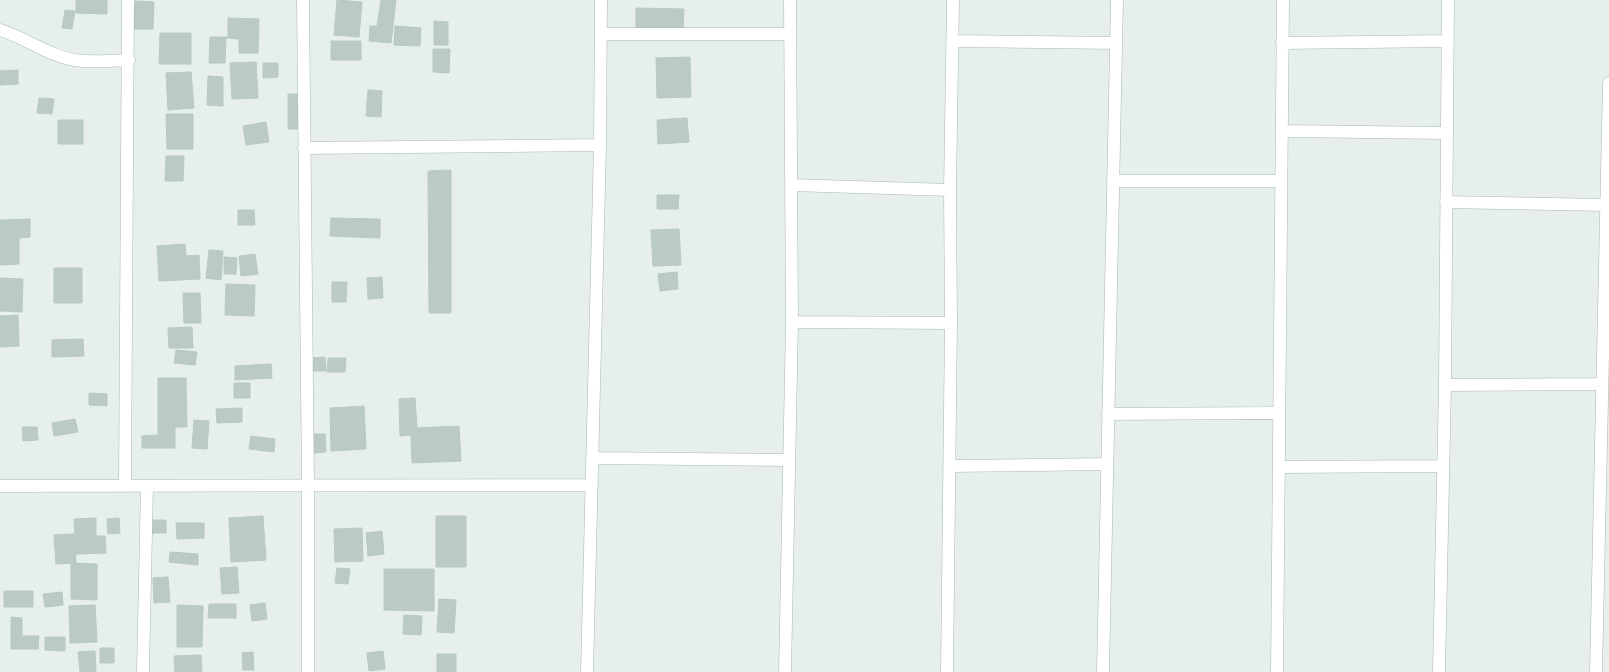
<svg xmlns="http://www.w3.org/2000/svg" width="1609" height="672" viewBox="0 0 1609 672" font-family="'Fira Sans',sans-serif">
  <rect width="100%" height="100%" fill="#e6efeb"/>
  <!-- building -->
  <path fill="#bbcac4" stroke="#b8c9c2" d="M76 0H107V14L76 13Z
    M337 0 362 2 359 37 334 35Z
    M381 0H396L391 43 369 41 370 26H377Z
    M135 1 154 2 153 29H134Z
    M636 8 684 9 683 30 636 29Z
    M65 10 75 11 72 29 62 28Z
    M228 18 259 19 258 53H239V39L226 38 225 63H209L210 37H228Z
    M434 21 448 22V45H434Z
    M395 26 421 28 420 46 394 45Z
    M160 33H191V64H159Z
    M331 41H361V60H331Z
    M433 49H450L449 73 433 72Z
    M690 57 691 97 657 98 656 58Z
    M256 62 258 98 232 99 230 63Z
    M263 63H278V77L263 78Z
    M18 70V84L0 85V71Z
    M191 72 194 108 168 110 166 73Z
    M208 76 223 77V106L207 105Z
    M368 90 382 91 381 117 366 116Z
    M288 94H306V129H288Z
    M39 98 54 99 52 114 37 113Z
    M166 114H193V149H167Z
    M687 118 689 142 658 144 657 120Z
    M58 120H83V144H58Z
    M266 122 269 142 246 145 243 126Z
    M166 156H184L183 181H165Z
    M451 170V313H429L428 171Z
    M657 195H679L678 209H657Z
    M238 210H254L255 225H238Z
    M331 218 380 219V238L330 236Z
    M30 219V237L19 238V264L0 265V220Z
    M679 229 681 265 653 266 651 230Z
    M185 244 186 256 199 255 200 279 159 281 157 246Z
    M209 250 223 251 221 280 206 278Z
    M255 254 258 274 241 276 239 256Z
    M224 257 237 258 236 274H224Z
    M54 268H82V303H54Z
    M677 272 678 289 660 291 658 274Z
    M382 277 383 298 368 299 367 278Z
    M0 278 23 279 22 312 0 311Z
    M332 282H347L346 302H332Z
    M226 284 255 285 254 316 225 315Z
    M183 293H200L201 323H184Z
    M18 315 19 346 0 347V316Z
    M192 327 193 348H169L168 328Z
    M83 339 84 356 52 357V340Z
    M176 350 197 352 195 365 174 363Z
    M325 357 326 371H311V358Z
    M328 358H346L345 372H327Z
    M271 364 272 378 235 380V366Z
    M158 378H186L187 427H175V448H142V436L158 435Z
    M234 383H250V398H234Z
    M89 393 107 394V406L89 405Z
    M415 398 417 428 459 426 461 461 412 463 411 435 400 436 399 399Z
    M364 406 366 449 331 451 330 408Z
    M242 408V422L217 423 216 409Z
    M75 419 78 432 54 436 52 423Z
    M194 420 209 421 207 449 192 448Z
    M22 427H37L38 440 23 441Z
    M313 434H325L326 452 314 453Z
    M251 436 275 439 274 452 249 449Z
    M263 516 266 560 231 562 229 518Z
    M436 516H466V567H436Z
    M96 518V536H105L106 553 76 554 74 519Z
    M119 518 120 533 108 534 107 519Z
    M152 520H166V533H152Z
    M176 523H204V538L177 539Z
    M362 528 363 561 335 562 334 529Z
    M382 531 384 554 368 556 366 533Z
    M74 534 76 563 56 564 54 535Z
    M170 552 198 554V565L169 562Z
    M71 563 97 564V600L71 599Z
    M237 567 239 593 222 594 220 568Z
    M337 568 350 569 348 584 335 583Z
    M384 569H434V611L384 610Z
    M168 577 170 602 154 603 153 578Z
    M4 591H33V607H4Z
    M62 592 63 605 45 607 43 594Z
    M439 599 456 600 454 633 437 632Z
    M265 603 267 619 252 621 250 605Z
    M209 604H236V618H208Z
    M95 605 97 642 70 643 69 606Z
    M177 605 203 606 202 647H177Z
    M404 615 422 616 421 635 403 634Z
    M11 617 22 618V636H39L38 649H11Z
    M45 637H65V651L45 650Z
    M100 648H114V663H100Z
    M95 651 96 672H80L78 652Z
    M383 651 385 669 369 671 367 653Z
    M253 652 254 670H243L242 653Z
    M437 654H456V672H437Z
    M201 655 202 672H175L174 656Z"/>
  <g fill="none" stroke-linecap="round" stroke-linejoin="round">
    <defs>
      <path id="street" d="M303 0 308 485V672
        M0 30C26 38 49 56 75 60 92 63 112 60 129 60
        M602 34H790
        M953 41 1116 43
        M1282 43 1448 41
        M1282 131 1447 133
        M304 148 600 145
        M1113 181H1281
        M791 185 950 190
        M1446 202 1607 205
        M792 322 951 323
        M1445 385 1601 384
        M1108 414 1279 413
        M592 458 789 460
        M949 466 1107 464
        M1279 467 1442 466
        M0 486 592 485
        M125 486 128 0
        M143 672 147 486
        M587 672 600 145 601 0
        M785 672 792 322 790 0
        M947 672 951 323 950 190 953 0
        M1103 672 1117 0
        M1277 672 1283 0
        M1439 672 1445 385 1448 0
        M1596 672 1609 83"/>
    </defs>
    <!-- street casing -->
    <use href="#street" stroke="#a8b8b2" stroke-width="13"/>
    <!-- street -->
    <use href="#street" stroke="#fff" stroke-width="12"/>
  </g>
</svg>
